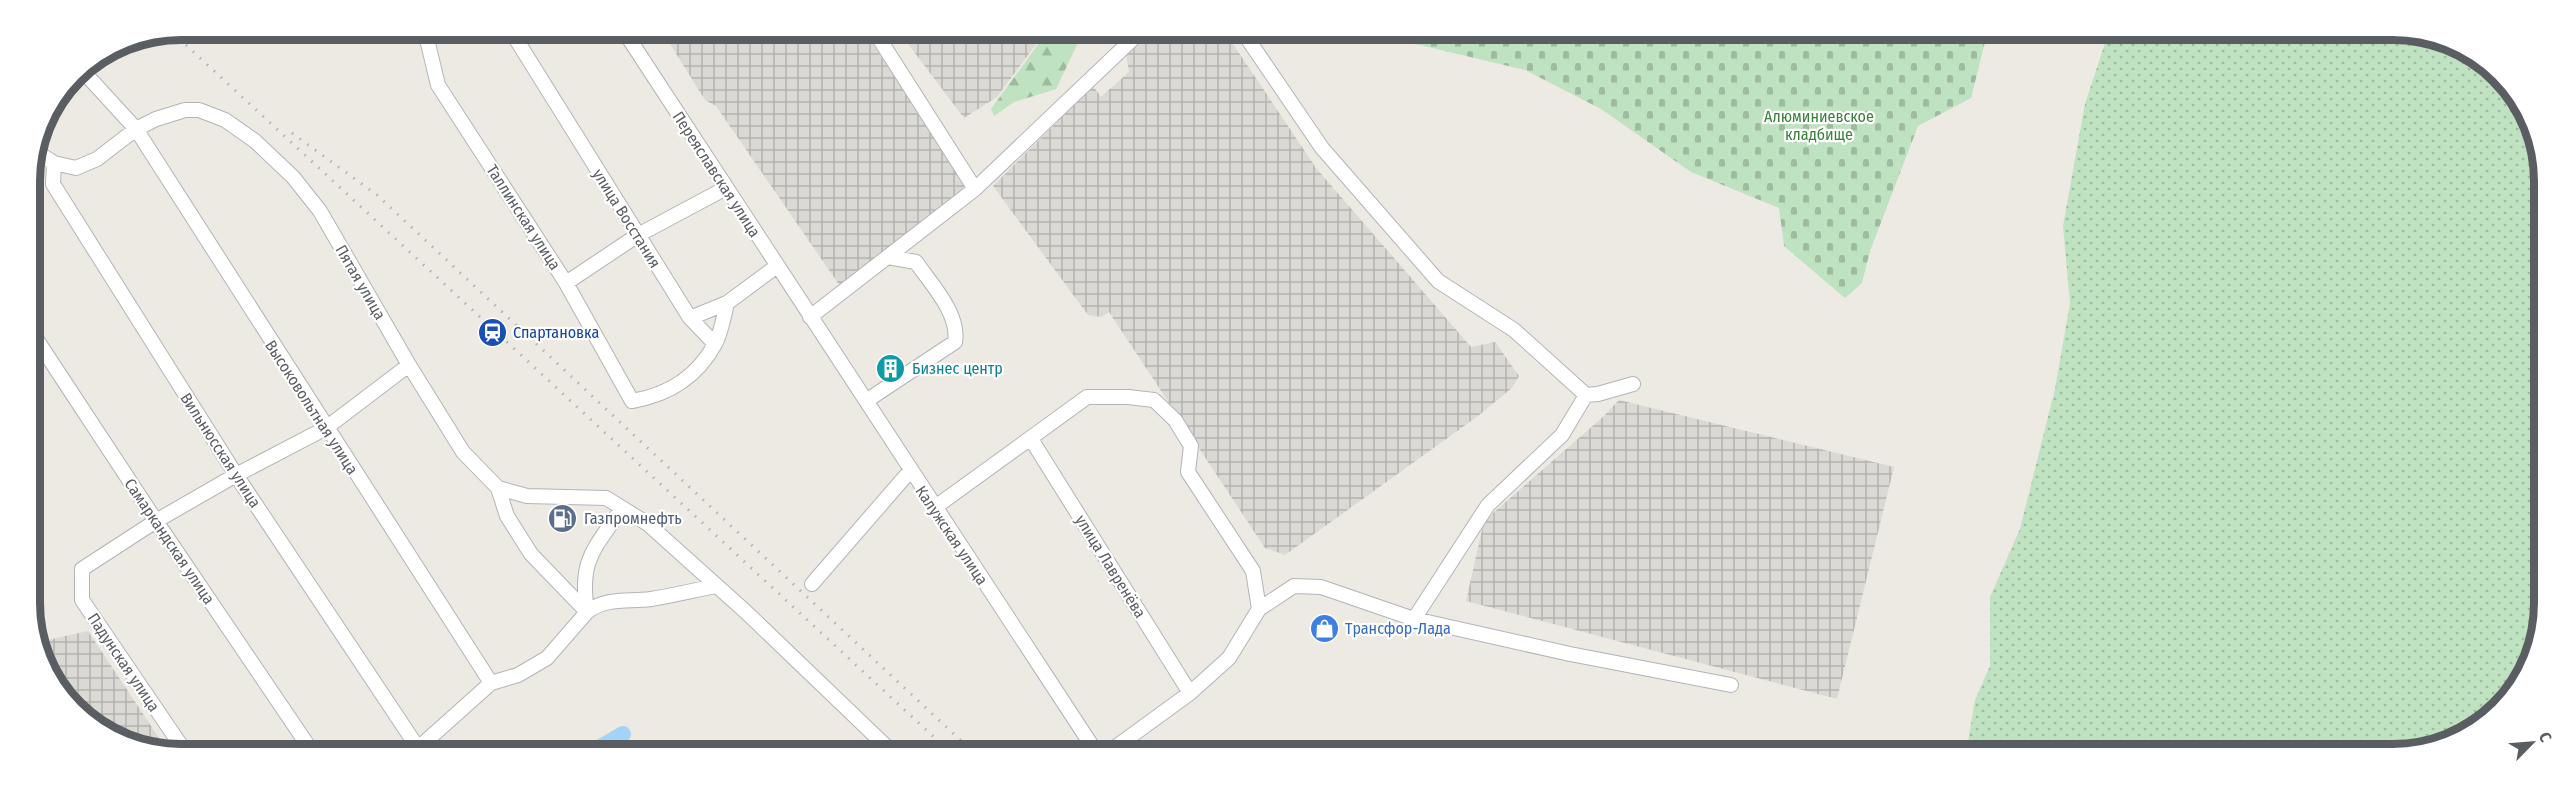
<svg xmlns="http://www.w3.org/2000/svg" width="2574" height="785" viewBox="0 0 2574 785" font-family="'Fira Sans Condensed',sans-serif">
  <defs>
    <pattern id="industrial-grid" width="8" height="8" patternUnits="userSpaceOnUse" patternTransform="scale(1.5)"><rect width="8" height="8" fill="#dbd9d4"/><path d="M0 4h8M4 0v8" fill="none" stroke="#b5b3af"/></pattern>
    <pattern id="green-dots" width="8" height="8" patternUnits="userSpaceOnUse" patternTransform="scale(1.5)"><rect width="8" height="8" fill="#bfe2c0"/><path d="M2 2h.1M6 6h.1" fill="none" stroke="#9eba9f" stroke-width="1.8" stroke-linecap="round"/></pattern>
    <pattern id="forest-firs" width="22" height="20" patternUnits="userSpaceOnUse" patternTransform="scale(1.5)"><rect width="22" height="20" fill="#bfe2c0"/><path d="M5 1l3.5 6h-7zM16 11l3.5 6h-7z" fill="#9eba9f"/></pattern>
    <pattern id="cemetery-stones" width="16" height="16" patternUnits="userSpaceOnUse" patternTransform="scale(1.5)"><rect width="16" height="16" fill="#bfe2c0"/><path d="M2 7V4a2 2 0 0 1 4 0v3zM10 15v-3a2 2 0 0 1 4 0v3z" fill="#9eba9f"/></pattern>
  </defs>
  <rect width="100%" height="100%" fill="#eceae2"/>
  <!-- industrial -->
  <path fill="url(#industrial-grid)" d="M662 31 865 32 966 186 840 286 716 106 705 100Z
    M899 32H1045L997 97 964 118Z
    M1149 32H1214L1221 42 1229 38 1316 168 1471 347 1495 342 1519 376 1512 388 1478 416 1285 555 1265 548 1109 312 1101 317 1088 315 993 186 1093 86 1101 97 1129 72 1126 55Z
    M1619 400 1894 467 1837 699 1466 601 1484 521 1604 416Z
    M88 631 167 750H142L74 710 38 642Z"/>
  <!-- green -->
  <path fill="url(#green-dots)" d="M2108 34 2432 35 2500 75 2541 152 2539 643 2492 718 2450 744 2402 755 1966 754 1975 700 1990 666V597L2020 529 2055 389 2070 303 2063 226 2085 104Z"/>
  <!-- forest -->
  <path fill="url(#forest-firs)" d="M1047 32H1083L1056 89 1014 102 994 116 991 109Z"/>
  <!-- cemetery -->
  <path fill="url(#cemetery-stones)" d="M1381 33 1987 34 1971 98 1918 126 1870 251 1862 283 1845 298 1784 246 1779 208 1691 172 1601 109 1525 70 1386 37Z"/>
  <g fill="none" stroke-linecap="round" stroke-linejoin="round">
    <!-- river -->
    <path stroke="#a4d3f9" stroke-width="16" d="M594 751 623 734"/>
    <defs>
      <path id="minor" d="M425 31 438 85 566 283 632 401C668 395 697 377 715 344 721 333 724 316 727 303
        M511 31 690 318 727 303 777 266
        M624 31 1096 752
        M875 32 975 189
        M1243 32 1322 148 1438 281 1514 330 1586 395
        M81 69 136 129 491 683
        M35 151 54 163 76 168 97 159 136 129 156 119 185 110H199L225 120 255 141 293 177 320 211 409 365 463 452 498 488 507 516 531 554 587 612C606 597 627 602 651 599 672 596 694 590 716 586
        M54 163 53 184 236 475 418 748
        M566 283 638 235 726 188
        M810 317 975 189 1140 32
        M690 318 715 344
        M31 331 156 521 311 750
        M866 401 955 342C960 314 931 284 916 262L888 257
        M1031 439 1190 693
        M498 488 527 496 606 498 648 524 746 612 892 752
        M934 508 1087 397H1128L1154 400 1175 420 1191 446 1188 472 1253 571 1259 609
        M812 584 910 471
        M1414 619 1488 505 1562 435 1586 395 1598 394 1633 384
        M184 750 82 600V569L156 521 236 475 326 428 409 365
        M415 751 491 683 518 675 547 658 587 612C579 559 594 550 622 508
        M1109 752 1190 693 1229 658 1259 609 1294 586 1321 587 1414 619 1570 654 1731 685"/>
    </defs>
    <!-- minor casing -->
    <use href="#minor" stroke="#b2b4b8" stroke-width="16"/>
    <!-- minor -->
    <use href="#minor" stroke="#fff" stroke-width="14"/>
    <!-- rail -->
    <path stroke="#b2b3b3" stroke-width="3" stroke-dasharray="1.5 8" stroke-linecap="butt" d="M172 32 950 752
      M292 133 377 195 973 752"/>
  </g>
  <!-- icons -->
  <defs>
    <symbol id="station-disc" viewBox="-11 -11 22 22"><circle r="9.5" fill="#1a4fb4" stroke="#fff"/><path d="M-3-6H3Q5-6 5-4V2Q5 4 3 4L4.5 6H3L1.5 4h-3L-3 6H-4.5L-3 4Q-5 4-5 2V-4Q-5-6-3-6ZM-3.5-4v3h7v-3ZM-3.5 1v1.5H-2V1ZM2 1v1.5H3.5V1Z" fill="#fff"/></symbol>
    <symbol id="building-disc" viewBox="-11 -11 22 22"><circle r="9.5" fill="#0f9aa8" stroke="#fff"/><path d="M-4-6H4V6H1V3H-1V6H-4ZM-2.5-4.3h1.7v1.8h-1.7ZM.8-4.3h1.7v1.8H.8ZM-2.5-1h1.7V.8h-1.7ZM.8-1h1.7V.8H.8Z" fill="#fff"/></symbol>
    <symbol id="fuel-disc" viewBox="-11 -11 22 22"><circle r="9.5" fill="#5c6f8a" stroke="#fff"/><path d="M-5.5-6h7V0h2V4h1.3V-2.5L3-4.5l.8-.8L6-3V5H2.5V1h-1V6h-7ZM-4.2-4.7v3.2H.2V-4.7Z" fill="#fff"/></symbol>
    <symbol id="shop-disc" viewBox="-11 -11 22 22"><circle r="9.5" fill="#3f7fe0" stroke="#fff"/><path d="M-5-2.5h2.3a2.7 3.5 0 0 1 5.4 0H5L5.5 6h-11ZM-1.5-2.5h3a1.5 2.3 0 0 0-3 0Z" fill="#fff"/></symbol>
  </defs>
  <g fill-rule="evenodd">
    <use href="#station-disc" x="476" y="316" width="33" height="33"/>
    <use href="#building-disc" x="874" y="352" width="33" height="33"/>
    <use href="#fuel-disc" x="546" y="502" width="33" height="33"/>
    <use href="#shop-disc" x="1308" y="612" width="33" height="33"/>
  </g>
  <g text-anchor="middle" stroke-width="4.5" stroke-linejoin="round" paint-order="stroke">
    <!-- park labels -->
    <g font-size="16" fill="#3a813e" stroke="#fff">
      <text x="1819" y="122">Алюминиевское<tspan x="1819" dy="18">кладбище</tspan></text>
    </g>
    <!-- street labels -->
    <g font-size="16" fill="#5a5d62" stroke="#fff">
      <text transform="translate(717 174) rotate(57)" y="6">Переяславская улица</text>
      <text transform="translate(524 217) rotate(57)" y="6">Таллинская улица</text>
      <text transform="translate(627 218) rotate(58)" y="6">улица Восстания</text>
      <text transform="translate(361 282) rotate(60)" y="6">Пятая улица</text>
      <text transform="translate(312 407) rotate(57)" y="6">Высоковольтная улица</text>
      <text transform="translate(221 450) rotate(57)" y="6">Вильнюсская улица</text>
      <text transform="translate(952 535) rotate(56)" y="6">Калужская улица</text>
      <text transform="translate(170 541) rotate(56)" y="6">Самаркандская улица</text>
      <text transform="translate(1111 566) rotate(58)" y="6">улица Лавренёва</text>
      <text transform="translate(124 662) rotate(56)" y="6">Падунская улица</text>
    </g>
    <!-- transit labels -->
    <g font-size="16" fill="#164399" stroke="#fff" text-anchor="start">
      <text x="513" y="338">Спартановка</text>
    </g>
    <!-- culture labels -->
    <g font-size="16" fill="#0d838f" stroke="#fff" text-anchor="start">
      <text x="912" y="374">Бизнес центр</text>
    </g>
    <!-- service labels -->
    <g font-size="16" fill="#4e5e75" stroke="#fff" text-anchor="start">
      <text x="584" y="524">Газпромнефть</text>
    </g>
    <!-- shop labels -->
    <g font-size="16" fill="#366cbe" stroke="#fff" text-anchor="start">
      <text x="1345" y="634">Трансфор-Лада</text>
    </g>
  </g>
  <!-- crop -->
  <path d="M0 0H2574V785H0ZM181 40H2393A141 141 0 0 1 2534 181V603A141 141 0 0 1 2393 744H181A141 141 0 0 1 40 603V181A141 141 0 0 1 181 40Z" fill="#fff" fill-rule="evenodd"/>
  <path fill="none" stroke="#5a5d62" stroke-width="8" d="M181 40H2393A141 141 0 0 1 2534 181V603A141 141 0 0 1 2393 744H181A141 141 0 0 1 40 603V181A141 141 0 0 1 181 40Z"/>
  <!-- north arrow -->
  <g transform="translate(2532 743) rotate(65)" stroke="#ffffff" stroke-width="4.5" paint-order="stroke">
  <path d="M0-4.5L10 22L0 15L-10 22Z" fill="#5a5d62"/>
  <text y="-9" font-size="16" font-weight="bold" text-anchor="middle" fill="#5a5d62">С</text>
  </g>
</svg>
